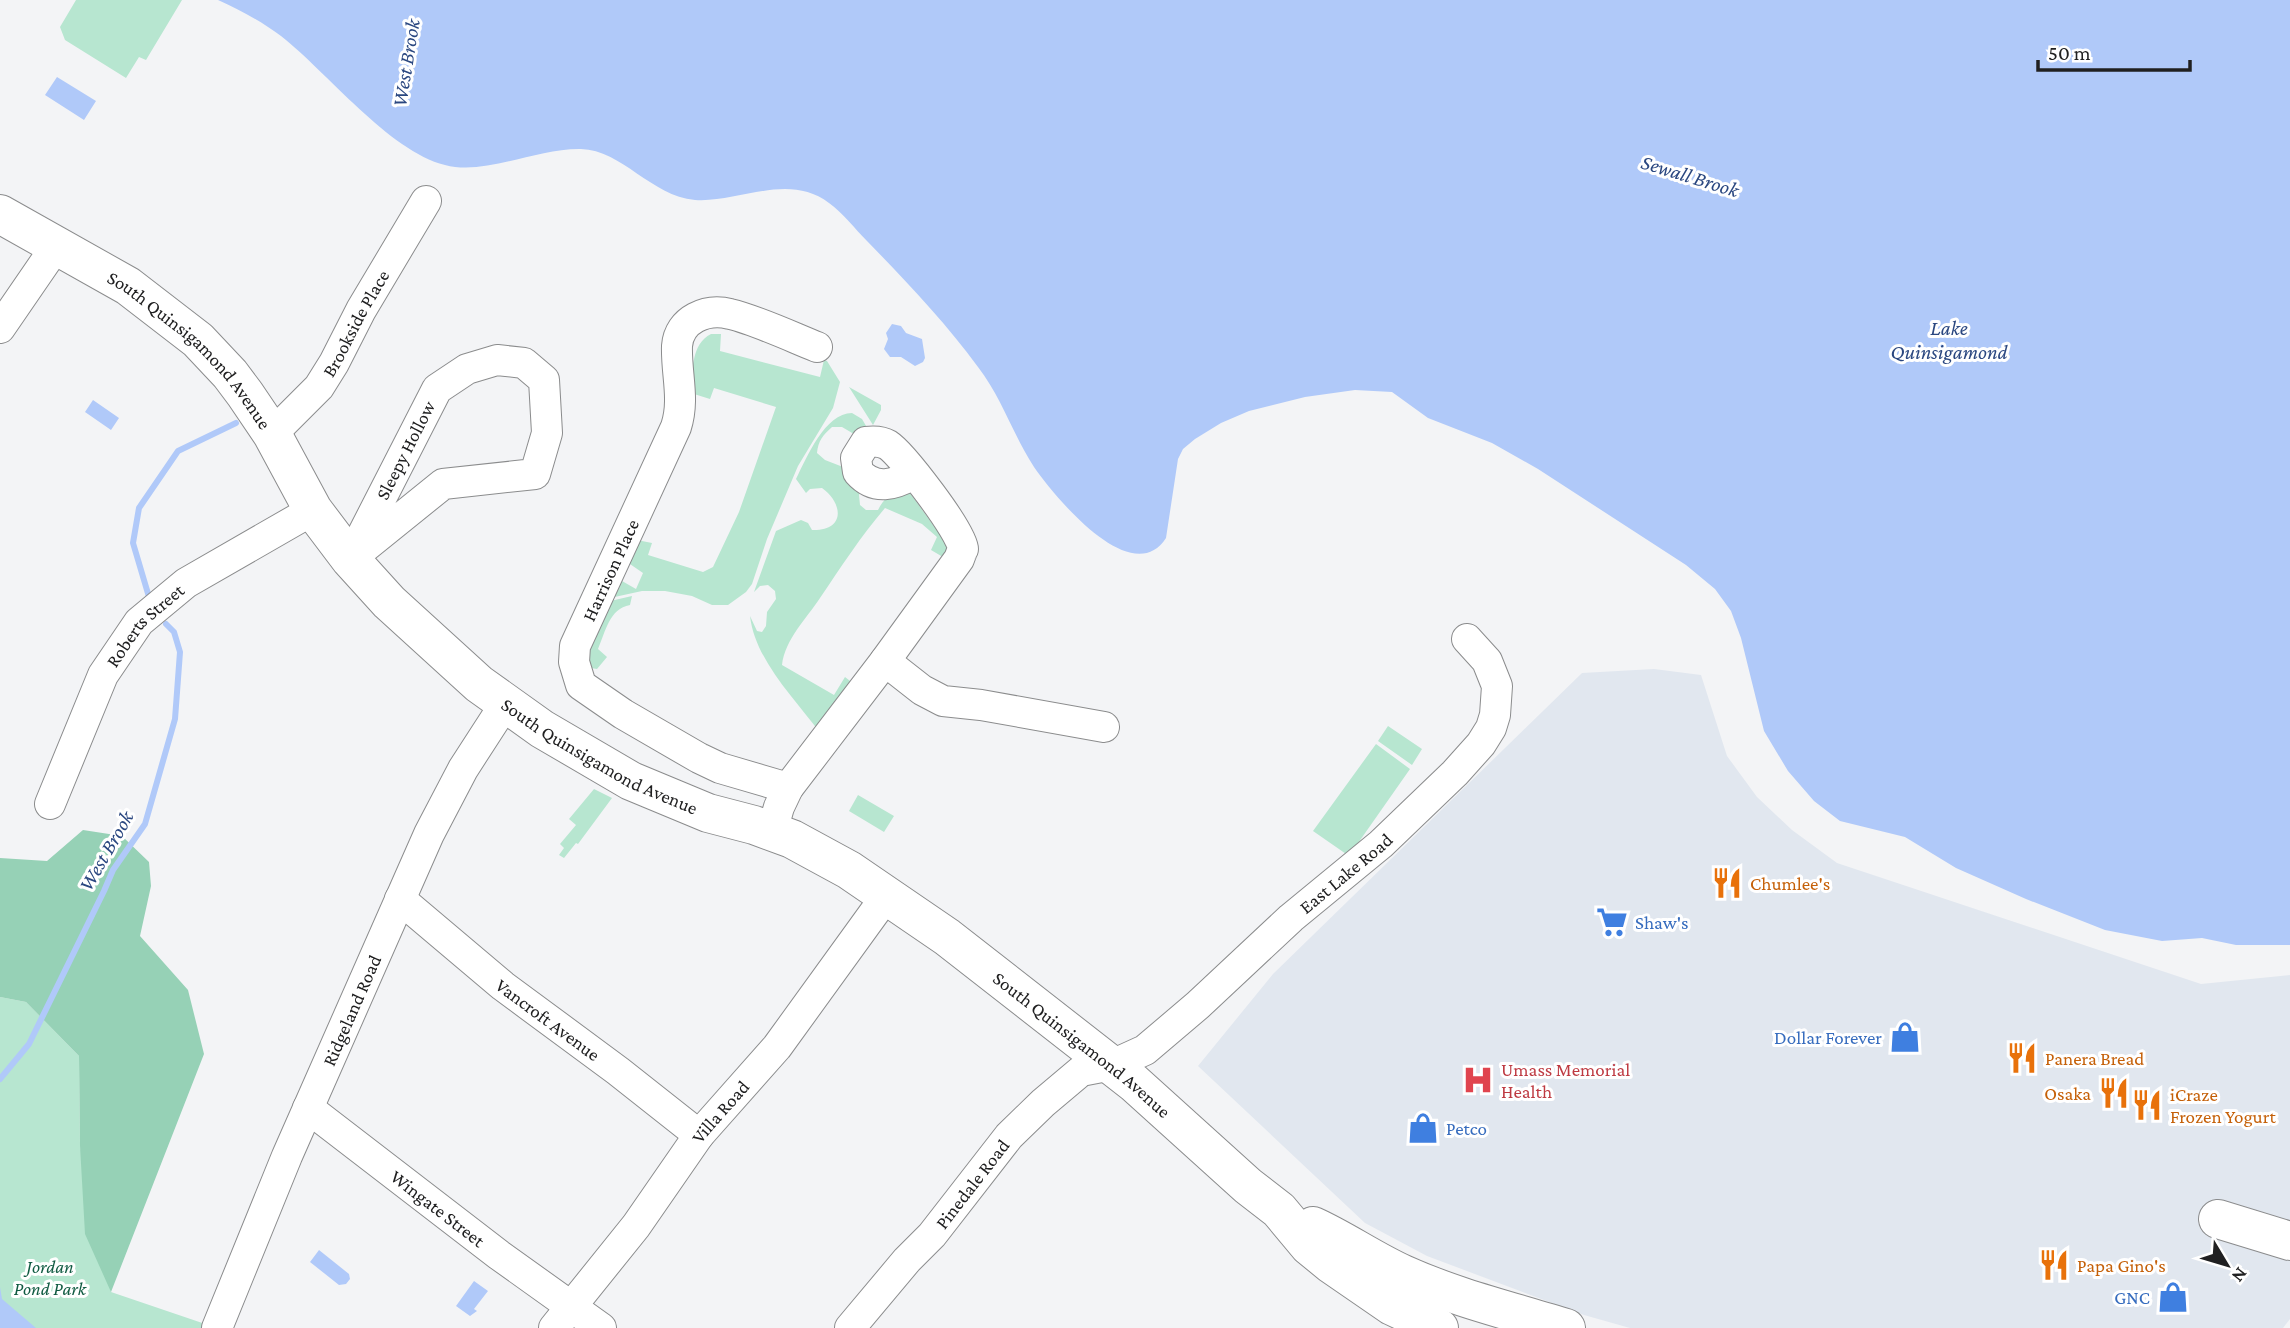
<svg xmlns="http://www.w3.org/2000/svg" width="2290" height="1328" viewBox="0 0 2290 1328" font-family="'Crimson Pro',serif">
  <rect width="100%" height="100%" fill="#f3f4f6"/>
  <!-- built -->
  <path fill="#e1e7ef" d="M1654 669 1701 675 1727 756 1757 797 1792 830 1837 863 2201 984 2290 975V1319L2283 1328H1630L1584 1315 1427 1256 1365 1223 1198 1066 1273 974 1582 673Z"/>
  <!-- green -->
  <path fill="#b7e6d0" d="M76 0H182L146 60 139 57 126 78 65 40 60 27Z
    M711 334H721L720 351 820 377 824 360 827 361 840 382 833 408 798 466 767 539 752 584 746 592 728 605H712L692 596 665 591H642L610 598 618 582 622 581 636 589 643 573 627 562 637 540 652 543 648 555 703 572 713 567 739 512 776 407 714 388 710 399 694 394 690 390C693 371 691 344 711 334Z
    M849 387 881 405V410L873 425Z
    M852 413 862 419 869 431 859 437 842 427H832C823 435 818 441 817 453L825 460 843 467 861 489 859 495 860 505 866 510H878C885 497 894 488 910 493L947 544 948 560 931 550 937 537 922 524 885 508C861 536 841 567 820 598 807 618 785 639 782 665L834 695 845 677 859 688 821 734C795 699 755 660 750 616L757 631 762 632 766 626 767 612 776 599 775 591 768 585 760 586 754 592 776 531 801 520 808 523 812 530C845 531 844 504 822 488L810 489 806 493 796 479C807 457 825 413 852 413Z
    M632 596 630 605C609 609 606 631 598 649L607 657 597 669 591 668 585 660 606 602Z
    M1388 726 1422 749 1412 765 1378 741Z
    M1376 744 1410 769 1349 856 1313 831Z
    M594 789 612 798 578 844 576 843 564 858 559 855 564 848 560 844 576 825 569 819Z
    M858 795 894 816 884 832 849 811Z
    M0 997 26 1002 79 1056 80 1146 111 1292 217 1328H0Z"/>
  <!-- forest -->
  <path fill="#96d1b6" d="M83 830 122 836 149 862 151 886 140 936 188 990 204 1054 111 1292 85 1234 80 1146 79 1056 26 1002 0 997V858L47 861Z"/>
  <!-- water -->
  <path fill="#b0c9f9" d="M218 0H2290V945H2236L2202 938 2162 941 2105 930 2026 899 1956 868 1905 837 1840 821 1814 801 1788 771 1764 731 1741 638 1731 611 1715 589 1686 565 1538 469 1492 443 1428 418 1392 392 1355 390 1305 397 1249 411 1221 423 1195 439 1183 449 1178 459 1166 538C1132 591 1054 496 1034 467 1013 435 1002 398 978 367 945 322 906 281 867 241 855 229 843 213 829 203 788 172 739 203 695 200 651 196 622 150 581 149 537 148 485 176 445 165 389 151 327 72 281 36 261 21 240 10 218 0Z
    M57 77 96 101 84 120 45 95Z
    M892 324 901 326 906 333 922 339 925 358 923 362 915 366 901 357H890L884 349 888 339 886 333Z
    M93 400 119 418 111 430 85 412Z
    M319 1250 349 1274 350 1279 346 1284 339 1285 310 1262Z
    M474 1281 488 1291 474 1309 477 1311 470 1316 456 1306Z
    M0 1287 2 1299 36 1328H0Z"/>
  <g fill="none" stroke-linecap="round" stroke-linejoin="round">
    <!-- stream -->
    <path stroke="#b0c9f9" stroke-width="6" d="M149 597 133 543 139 508 178 451 236 423
      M0 1079 29 1044 104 891 113 870 145 824 175 719 180 652 174 632 166 624"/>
    <defs>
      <g id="minor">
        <path d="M0 328 57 245"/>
        <path d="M497 360 524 363 544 380 547 433 535 474 443 484 350 559 437 389 467 369Z"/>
        <path id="s1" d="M272 434 319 387 334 363 361 310 426 201"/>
        <path d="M885 661 959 559C960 557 962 550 963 549 963 533 902 454 888 445 881 441 874 441 866 442L856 458 858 472C875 491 894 485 914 474"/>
        <path id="s2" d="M788 788 720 768 699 758 623 714 581 685 574 662 575 646 676 427C685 399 676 374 677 346 679 319 707 308 730 314 756 320 792 337 817 347"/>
        <path id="s3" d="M50 804 103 675 139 622 186 583 313 510"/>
        <path d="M772 831 779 807 788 788 885 661 922 690 943 701 981 705 1104 727"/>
        <path id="s4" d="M400 899 503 986 618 1071 699 1135"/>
        <path id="s5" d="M308 1108 499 1255 601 1328"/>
        <path id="s6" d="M217 1328 287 1156 429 834 463 769 505 704"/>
        <path id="s7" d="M554 1328 636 1226 699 1135 777 1047 887 895"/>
        <path id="s8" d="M850 1328 907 1260 932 1235 1009 1136 1043 1103 1081 1071 1112 1065 1145 1050 1198 1005 1291 918 1381 844 1455 773 1481 744 1491 728 1495 715 1497 686 1487 661 1467 639"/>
      </g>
      <g id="major">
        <path id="s9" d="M0 214 128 286 198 340 230 374 245 394 272 434 313 510 350 559 389 602 479 684 542 729 631 781 708 813 754 825 792 839 849 870 947 937 1134 1083 1248 1186 1279 1210 1309 1246 1331 1264 1392 1306 1439 1328"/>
        <path d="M1313 1226C1344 1240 1372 1260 1403 1274 1456 1298 1511 1311 1566 1328"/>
      </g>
      <path id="highway" d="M2218 1219 2290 1241"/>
    </defs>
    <!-- minor casing -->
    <use href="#minor" stroke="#8b8c8d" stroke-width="32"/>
    <!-- major casing -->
    <use href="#major" stroke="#8b8c8d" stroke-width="40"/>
    <!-- highway casing -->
    <use href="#highway" stroke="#8b8c8d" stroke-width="40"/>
    <!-- minor -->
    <use href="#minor" stroke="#fff" stroke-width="30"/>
    <!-- major -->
    <use href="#major" stroke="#fff" stroke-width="38"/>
    <!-- highway -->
    <use href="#highway" stroke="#fff" stroke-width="38"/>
  </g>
  <!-- icons -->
  <defs>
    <symbol id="restaurant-bare" viewBox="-9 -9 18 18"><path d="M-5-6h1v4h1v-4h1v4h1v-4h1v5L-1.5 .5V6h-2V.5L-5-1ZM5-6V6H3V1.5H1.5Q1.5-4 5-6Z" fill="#e8710a" stroke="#fff" stroke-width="2.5" paint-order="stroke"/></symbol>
    <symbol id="supermarket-bare" viewBox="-9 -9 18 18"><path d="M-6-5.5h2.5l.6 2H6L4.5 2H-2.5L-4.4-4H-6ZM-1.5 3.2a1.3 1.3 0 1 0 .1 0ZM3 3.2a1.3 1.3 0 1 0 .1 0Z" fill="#3f7fe0" stroke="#fff" stroke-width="2.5" paint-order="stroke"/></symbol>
    <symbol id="shop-bare" viewBox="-9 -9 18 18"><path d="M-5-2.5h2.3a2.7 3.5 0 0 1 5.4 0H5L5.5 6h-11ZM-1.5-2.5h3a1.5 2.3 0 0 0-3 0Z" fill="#3f7fe0" stroke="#fff" stroke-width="2.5" paint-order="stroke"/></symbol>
    <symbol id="hospital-bare" viewBox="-9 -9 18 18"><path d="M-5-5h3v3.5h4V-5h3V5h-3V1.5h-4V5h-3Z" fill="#e0444e" stroke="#fff" stroke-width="2.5" paint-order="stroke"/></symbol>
  </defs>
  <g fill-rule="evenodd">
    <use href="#restaurant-bare" x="1705" y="861" width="44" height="44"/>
    <use href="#supermarket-bare" x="1590" y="900" width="44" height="44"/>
    <use href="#shop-bare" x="1883" y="1015" width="44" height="44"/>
    <use href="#restaurant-bare" x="2000" y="1036" width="44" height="44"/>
    <use href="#hospital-bare" x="1456" y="1058" width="44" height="44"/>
    <use href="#restaurant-bare" x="2092" y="1071" width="44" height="44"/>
    <use href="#restaurant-bare" x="2125" y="1083" width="44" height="44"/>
    <use href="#shop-bare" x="1401" y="1106" width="44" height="44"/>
    <use href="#restaurant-bare" x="2032" y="1243" width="44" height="44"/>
    <use href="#shop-bare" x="2151" y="1275" width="44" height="44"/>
  </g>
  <g text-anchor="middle" stroke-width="6" stroke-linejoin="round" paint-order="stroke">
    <!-- street labels -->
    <g font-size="19" fill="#202021" stroke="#fff">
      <text dy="7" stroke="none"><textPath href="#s1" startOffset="140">Brookside Place</textPath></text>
      <text dy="7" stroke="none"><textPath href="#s9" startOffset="236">South Quinsigamond Avenue</textPath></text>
      <text transform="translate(405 450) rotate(-63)" y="7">Sleepy Hollow</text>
      <text dy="7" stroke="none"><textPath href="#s2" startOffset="357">Harrison Place</textPath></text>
      <text dy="7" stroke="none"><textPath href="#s3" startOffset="205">Roberts Street</textPath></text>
      <text dy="7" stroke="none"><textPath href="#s9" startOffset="824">South Quinsigamond Avenue</textPath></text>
      <text dy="7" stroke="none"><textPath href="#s8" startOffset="682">East Lake Road</textPath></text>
      <text dy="7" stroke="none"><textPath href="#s6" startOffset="345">Ridgeland Road</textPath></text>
      <text dy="7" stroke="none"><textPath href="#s4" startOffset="191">Vancroft Avenue</textPath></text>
      <text dy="7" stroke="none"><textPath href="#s9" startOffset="1391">South Quinsigamond Avenue</textPath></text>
      <text dy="7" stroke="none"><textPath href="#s7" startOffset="273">Villa Road</textPath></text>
      <text dy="7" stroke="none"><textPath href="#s8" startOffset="189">Pinedale Road</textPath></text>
      <text dy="7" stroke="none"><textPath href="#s5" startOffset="164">Wingate Street</textPath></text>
    </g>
    <!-- food labels -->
    <g font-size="19" fill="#c56008" stroke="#fff" text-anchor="start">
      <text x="1750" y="890">Chumlee's</text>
      <text x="2045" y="1065">Panera Bread</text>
      <text x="2091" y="1100" text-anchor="end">Osaka</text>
      <text x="2170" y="1101">iCraze<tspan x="2170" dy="22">Frozen Yogurt</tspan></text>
      <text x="2077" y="1272">Papa Gino's</text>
    </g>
    <!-- shop labels -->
    <g font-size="19" fill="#366cbe" stroke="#fff" text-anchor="start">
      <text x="1635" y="929">Shaw's</text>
      <text x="1882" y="1044" text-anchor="end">Dollar Forever</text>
      <text x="1446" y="1135">Petco</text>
      <text x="2150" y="1304" text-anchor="end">GNC</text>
    </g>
    <!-- health labels -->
    <g font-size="19" fill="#be3a42" stroke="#fff" text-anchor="start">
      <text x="1501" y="1076">Umass Memorial<tspan x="1501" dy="22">Health</tspan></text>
    </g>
    <!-- park labels -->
    <g font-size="19" font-style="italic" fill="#105b42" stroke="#fff">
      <text x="50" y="1273">Jordan<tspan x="50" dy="22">Pond Park</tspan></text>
    </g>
    <!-- water labels -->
    <g font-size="21" font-style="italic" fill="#2a4780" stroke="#fff">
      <text transform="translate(406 63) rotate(-81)" y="7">West Brook</text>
      <text transform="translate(1690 176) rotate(17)" y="7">Sewall Brook</text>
      <text x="1949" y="335">Lake<tspan x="1949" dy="24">Quinsigamond</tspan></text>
      <text transform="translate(106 851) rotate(-60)" y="7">West Brook</text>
    </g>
  </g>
  <!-- north arrow -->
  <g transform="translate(2227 1265) rotate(128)" stroke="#ffffff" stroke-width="5" paint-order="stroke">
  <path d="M0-5L12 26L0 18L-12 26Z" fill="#202021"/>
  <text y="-10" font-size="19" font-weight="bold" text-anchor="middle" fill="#202021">N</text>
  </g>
  <!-- scale -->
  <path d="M2038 60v10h152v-10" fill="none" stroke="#202021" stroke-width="3.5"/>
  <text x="2048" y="60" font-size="21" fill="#202021" stroke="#ffffff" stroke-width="5" paint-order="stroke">50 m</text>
</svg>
